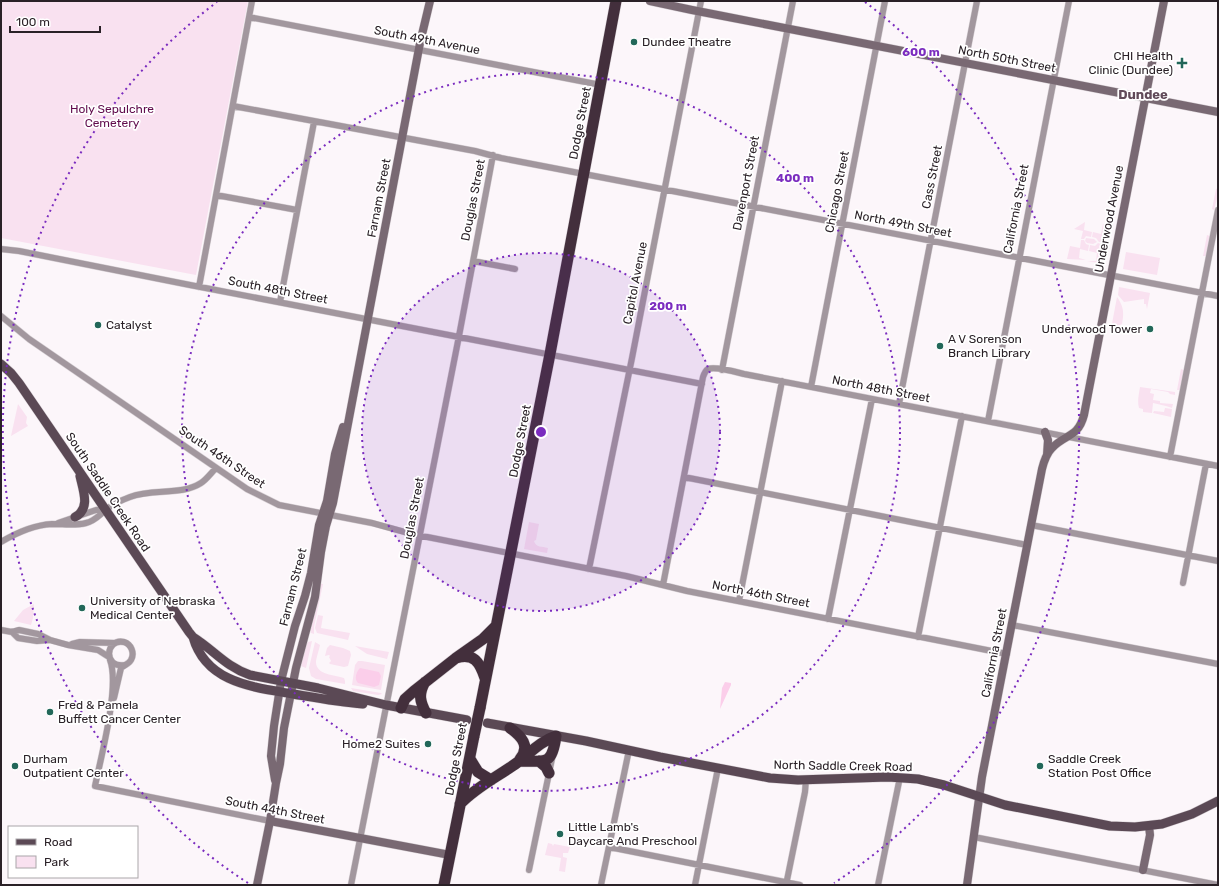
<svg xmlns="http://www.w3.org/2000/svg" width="1219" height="886" viewBox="0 0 1219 886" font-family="Rubik,sans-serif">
  <rect width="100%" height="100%" fill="#fcf6fa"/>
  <!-- green -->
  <path fill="#f9e1f0" d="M1 1H248L196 275 1 238Z
    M1218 188V195L1214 210 1212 209 1216 189Z
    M1085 222 1084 230 1092 232 1091 237 1086 236 1084 239H1081L1083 231 1074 229Z
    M1103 224 1110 226 1107 239 1103 242H1099L1096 238 1092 237 1093 232 1101 234Z
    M1207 235 1210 236 1206 256H1203Z
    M1086 238 1094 239 1097 242 1093 244 1087 243 1085 241Z
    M1081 240H1084L1086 244 1089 245 1088 251 1080 249 1079 258 1086 260 1067 259 1070 246 1080 248Z
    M1098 243 1103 245 1105 249 1103 261 1099 263 1087 261H1096L1097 253 1089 251 1090 245 1095 246Z
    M1126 252 1160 258 1157 275 1123 269Z
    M1119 287 1150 293 1147 309 1146 304H1144V299L1124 302 1118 295Z
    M1117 297C1124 307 1124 313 1122 324L1111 329Z
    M1181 369 1184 370 1180 390H1177Z
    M1140 387 1175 392V395L1170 394 1168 392 1151 389 1150 393 1154 394 1153 400 1160 401V403L1173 404 1172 408 1166 406 1153 403 1152 413 1143 412V409L1139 408C1137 401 1139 394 1140 387Z
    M18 404 27 417 26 423 28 426 11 436Z
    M1165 408 1172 409 1171 417 1153 413 1154 411 1164 412Z
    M529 522 539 524 536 540 534 541C536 548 542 546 548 548L547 553 524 549Z
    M321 584H323L314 627V634L311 633 310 628Z
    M34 604 33 618 31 625 14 621 23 610Z
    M318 615 323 616 321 628 350 633 348 640 317 633 315 628Z
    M312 641 306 668 301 666 306 644 308 642Z
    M315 642 320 645C319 650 317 655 316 661 315 675 335 675 344 678L345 681V684L316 679 311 676 309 668Z
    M330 645 343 648 350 651 351 655 348 666 344 667 330 664 329 663 331 661 329 657 330 656 329 655 325 656 327 648Z
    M355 646 389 652 387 659 367 654Z
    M358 661H362L385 665 381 690 352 685 355 665Z
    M351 688 381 693 382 694 378 695 353 691Z
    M548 843 552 844 553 846 554 844 570 847 568 853H563V857L567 858 565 872 559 871 561 858 545 855Z"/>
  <!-- water -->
  <path fill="#fbceea" d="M360 668 379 672 381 676 379 685 374 687 358 683C354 679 356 672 360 668Z
    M725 682 731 683V685L720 709 722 688Z"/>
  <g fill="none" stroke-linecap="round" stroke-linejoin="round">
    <defs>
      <path id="street" d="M249 17 601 85
        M233 106 475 151 501 158 1218 296
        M216 195 297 210
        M1 249 19 251 190 285 702 384
        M473 261 515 269
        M199 287 252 1
        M280 302 314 122
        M1 316 29 339 247 489 279 505 372 523 412 534 626 576 687 591 1007 654
        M722 370 793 1
        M811 387 885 1
        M899 404 977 1
        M988 421 1069 1
        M1170 457 1218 210
        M684 477 1027 545
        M58 523 96 510 106 509
        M1031 525 1218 561
        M1 542C16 533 35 525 52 524 64 524 75 526 86 523 95 521 99 515 106 510 112 504 122 500 130 497 153 488 181 496 201 483 207 479 211 473 216 468
        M589 569 632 358 701 1
        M1183 583 1206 464
        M663 585 703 377C704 374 705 371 708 369 715 366 736 372 744 374L1218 466
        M739 601 782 381
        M828 619 872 399
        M1012 625 1218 664
        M1 630 12 632 19 630 38 634 50 640 68 645 98 650 109 657
        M12 632 18 638 37 641 49 640
        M918 637 962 416
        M72 644 80 642 115 643
        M110 660C120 686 101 757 95 786L270 821
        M114 698 121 668C124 665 129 664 131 660 135 653 131 644 124 642 105 638 103 669 125 665
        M974 837 1218 885
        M609 847 800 885
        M529 870 553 754
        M351 885 459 336 493 155
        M601 885 629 750
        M695 885 718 768
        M786 885 805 792 806 779
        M878 885 900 777"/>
      <path id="secondary" d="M650 1 692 10 1218 112
        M1045 432 1048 440 1047 455
        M275 780 271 756 274 726 281 681 295 626 305 596 311 573 319 525 327 501 335 454 343 427
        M270 821 450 855
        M1143 870 1150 835 1149 826
        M257 885 270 821 276 783 280 764 284 728 296 668 315 597 321 552 326 526 333 503 420 43 430 1
        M967 885 982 777 1042 469C1044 461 1046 454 1052 448 1065 434 1078 438 1084 415L1164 1"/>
      <path id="primary" d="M1 364 11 373 19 383 189 632 193 637C215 651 225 666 250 675L318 688 386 705 467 720
        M75 517C91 509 83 490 80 476
        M193 637C206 683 253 687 293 694 317 698 339 702 363 704
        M487 723 586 741 660 757 770 778 798 780 888 777 918 779 944 785 1005 805 1110 826 1135 827 1162 824 1192 814 1218 801"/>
      <path id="highway" d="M456 658C474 652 480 663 485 678
        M425 682C418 694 420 702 426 713
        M401 708 405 699 414 691 456 658 483 639 496 626
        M480 708 550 354 616 1
        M510 728C521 736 531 746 520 759
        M470 759 478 772 491 780
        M539 761 546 767 549 773
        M460 804C477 786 499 776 518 762 531 752 541 741 556 736 552 766 546 761 519 761
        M444 885 474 736"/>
    </defs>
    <!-- street casing -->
    <use href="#street" stroke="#d6d0d4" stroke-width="7"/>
    <!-- secondary casing -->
    <use href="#secondary" stroke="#d6d0d4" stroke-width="9"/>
    <!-- primary casing -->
    <use href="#primary" stroke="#d6d0d4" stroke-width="10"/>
    <!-- highway casing -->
    <use href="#highway" stroke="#d6d0d4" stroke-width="12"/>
    <!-- street -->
    <use href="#street" stroke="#a2979e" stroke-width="6"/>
    <!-- secondary -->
    <use href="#secondary" stroke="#796973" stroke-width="8"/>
    <!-- primary -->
    <use href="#primary" stroke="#5b4955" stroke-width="9"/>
    <!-- highway -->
    <use href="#highway" stroke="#432f3c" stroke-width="11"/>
    <defs>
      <path id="highway-bridge" d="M474 736 480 708"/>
    </defs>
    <!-- highway-bridge casing -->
    <use href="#highway-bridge" stroke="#d6d0d4" stroke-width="12" stroke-linecap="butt"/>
    <!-- highway-bridge -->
    <use href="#highway-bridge" stroke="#432f3c" stroke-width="11"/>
  </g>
  <!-- distance rings -->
  <circle cx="541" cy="432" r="179" fill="#7b2cbf" fill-opacity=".12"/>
  <g fill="none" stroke="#7b2cbf" stroke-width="2" stroke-dasharray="2 4">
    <circle cx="541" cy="432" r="179"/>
    <circle cx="541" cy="432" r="359"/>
    <path d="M248 883A538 538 0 0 1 217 2M865 2A538 538 0 0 1 834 883"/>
  </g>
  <!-- markers -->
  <g fill="#226759" stroke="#fff" stroke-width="1.5">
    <circle cx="634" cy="42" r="4"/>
    <path d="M1180 57h4v4h4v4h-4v4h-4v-4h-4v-4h4z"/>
    <circle cx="98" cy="325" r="4"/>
    <circle cx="1150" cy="329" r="4"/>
    <circle cx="940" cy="346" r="4"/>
    <circle cx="82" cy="608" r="4"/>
    <circle cx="50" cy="712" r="4"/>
    <circle cx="428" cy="744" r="4"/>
    <circle cx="15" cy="766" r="4"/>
    <circle cx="1040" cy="766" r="4"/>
    <circle cx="560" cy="834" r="4"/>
  </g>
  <g text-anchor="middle" stroke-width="3.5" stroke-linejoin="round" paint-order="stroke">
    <!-- street labels -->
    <g font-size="12" fill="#2a2127" stroke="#fff">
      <text transform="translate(427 40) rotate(11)" y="4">South 49th Avenue</text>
      <text transform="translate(1007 59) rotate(11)" y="4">North 50th Street</text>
      <text transform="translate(580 123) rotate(-79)" y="4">Dodge Street</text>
      <text transform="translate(932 177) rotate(-79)" y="4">Cass Street</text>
      <text transform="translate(746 183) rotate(-79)" y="4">Davenport Street</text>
      <text transform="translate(837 192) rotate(-79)" y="4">Chicago Street</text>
      <text transform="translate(379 198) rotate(-79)" y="4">Farnam Street</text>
      <text transform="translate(473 200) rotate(-79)" y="4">Douglas Street</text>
      <text transform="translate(1016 209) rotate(-79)" y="4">California Street</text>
      <text transform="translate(1109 219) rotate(-79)" y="4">Underwood Avenue</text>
      <text transform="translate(903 224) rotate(11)" y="4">North 49th Street</text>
      <text transform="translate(635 283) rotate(-79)" y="4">Capitol Avenue</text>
      <text transform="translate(278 290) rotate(11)" y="4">South 48th Street</text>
      <text transform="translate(881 389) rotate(11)" y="4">North 48th Street</text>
      <text transform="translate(520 441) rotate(-79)" y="4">Dodge Street</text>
      <text transform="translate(222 457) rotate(34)" y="4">South 46th Street</text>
      <text transform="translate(108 492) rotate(56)" y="4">South Saddle Creek Road</text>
      <text transform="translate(412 518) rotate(-79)" y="4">Douglas Street</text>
      <text transform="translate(293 587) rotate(-76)" y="4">Farnam Street</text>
      <text transform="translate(761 594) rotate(11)" y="4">North 46th Street</text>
      <text transform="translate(994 653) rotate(-79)" y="4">California Street</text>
      <text transform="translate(456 759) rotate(-79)" y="4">Dodge Street</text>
      <text transform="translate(843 766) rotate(1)" y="4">North Saddle Creek Road</text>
      <text transform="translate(275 810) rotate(11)" y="4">South 44th Street</text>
    </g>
    <!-- poi labels -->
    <g font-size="12" fill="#2a2127" stroke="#fff" text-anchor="start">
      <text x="642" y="46">Dundee Theatre</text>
      <text x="1173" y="60" text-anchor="end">CHI Health<tspan x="1173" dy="14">Clinic (Dundee)</tspan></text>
      <text x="106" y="329">Catalyst</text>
      <text x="1142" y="333" text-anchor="end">Underwood Tower</text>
      <text x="948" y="343">A V Sorenson<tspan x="948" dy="14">Branch Library</tspan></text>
      <text x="90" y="605">University of Nebraska<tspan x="90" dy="14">Medical Center</tspan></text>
      <text x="58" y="709">Fred &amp; Pamela<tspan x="58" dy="14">Buffett Cancer Center</tspan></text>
      <text x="420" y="748" text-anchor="end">Home2 Suites</text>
      <text x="23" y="763">Durham<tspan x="23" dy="14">Outpatient Center</tspan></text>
      <text x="1048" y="763">Saddle Creek<tspan x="1048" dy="14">Station Post Office</tspan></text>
      <text x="568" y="831">Little Lamb's<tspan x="568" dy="14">Daycare And Preschool</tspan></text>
    </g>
    <!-- park labels -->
    <g font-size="12" fill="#610c4d" stroke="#fff">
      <text x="112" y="113">Holy Sepulchre<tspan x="112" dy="14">Cemetery</tspan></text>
    </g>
    <!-- neighbourhood labels -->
    <g font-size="13" font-weight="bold" fill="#614b59" stroke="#fff">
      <text x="1143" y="99">Dundee</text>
    </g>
  </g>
  <circle cx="541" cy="432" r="6" fill="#7b2cbf" stroke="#fff" stroke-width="2"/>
  <g font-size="12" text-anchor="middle" font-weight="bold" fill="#7b2cbf" stroke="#fff" stroke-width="3.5" stroke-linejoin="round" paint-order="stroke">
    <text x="921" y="56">600 m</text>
    <text x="795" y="182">400 m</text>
    <text x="668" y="310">200 m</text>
  </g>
  <!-- border -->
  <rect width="1219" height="886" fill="none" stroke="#2a2127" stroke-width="4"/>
  <!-- legend -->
  <rect x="8" y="826" width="130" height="52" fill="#ffffff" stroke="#aaa6a9"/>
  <rect x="16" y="839" width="20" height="6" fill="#5b4955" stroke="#aaa6a9"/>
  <text x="44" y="846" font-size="12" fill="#2a2127">Road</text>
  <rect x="16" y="856" width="20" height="12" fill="#f9e1f0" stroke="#aaa6a9"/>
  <text x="44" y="866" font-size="12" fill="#2a2127">Park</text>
  <!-- scale -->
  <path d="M10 26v6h90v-6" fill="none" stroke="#2a2127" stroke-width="2"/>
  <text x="16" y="26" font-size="12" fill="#2a2127" stroke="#ffffff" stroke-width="3" paint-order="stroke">100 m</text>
</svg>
